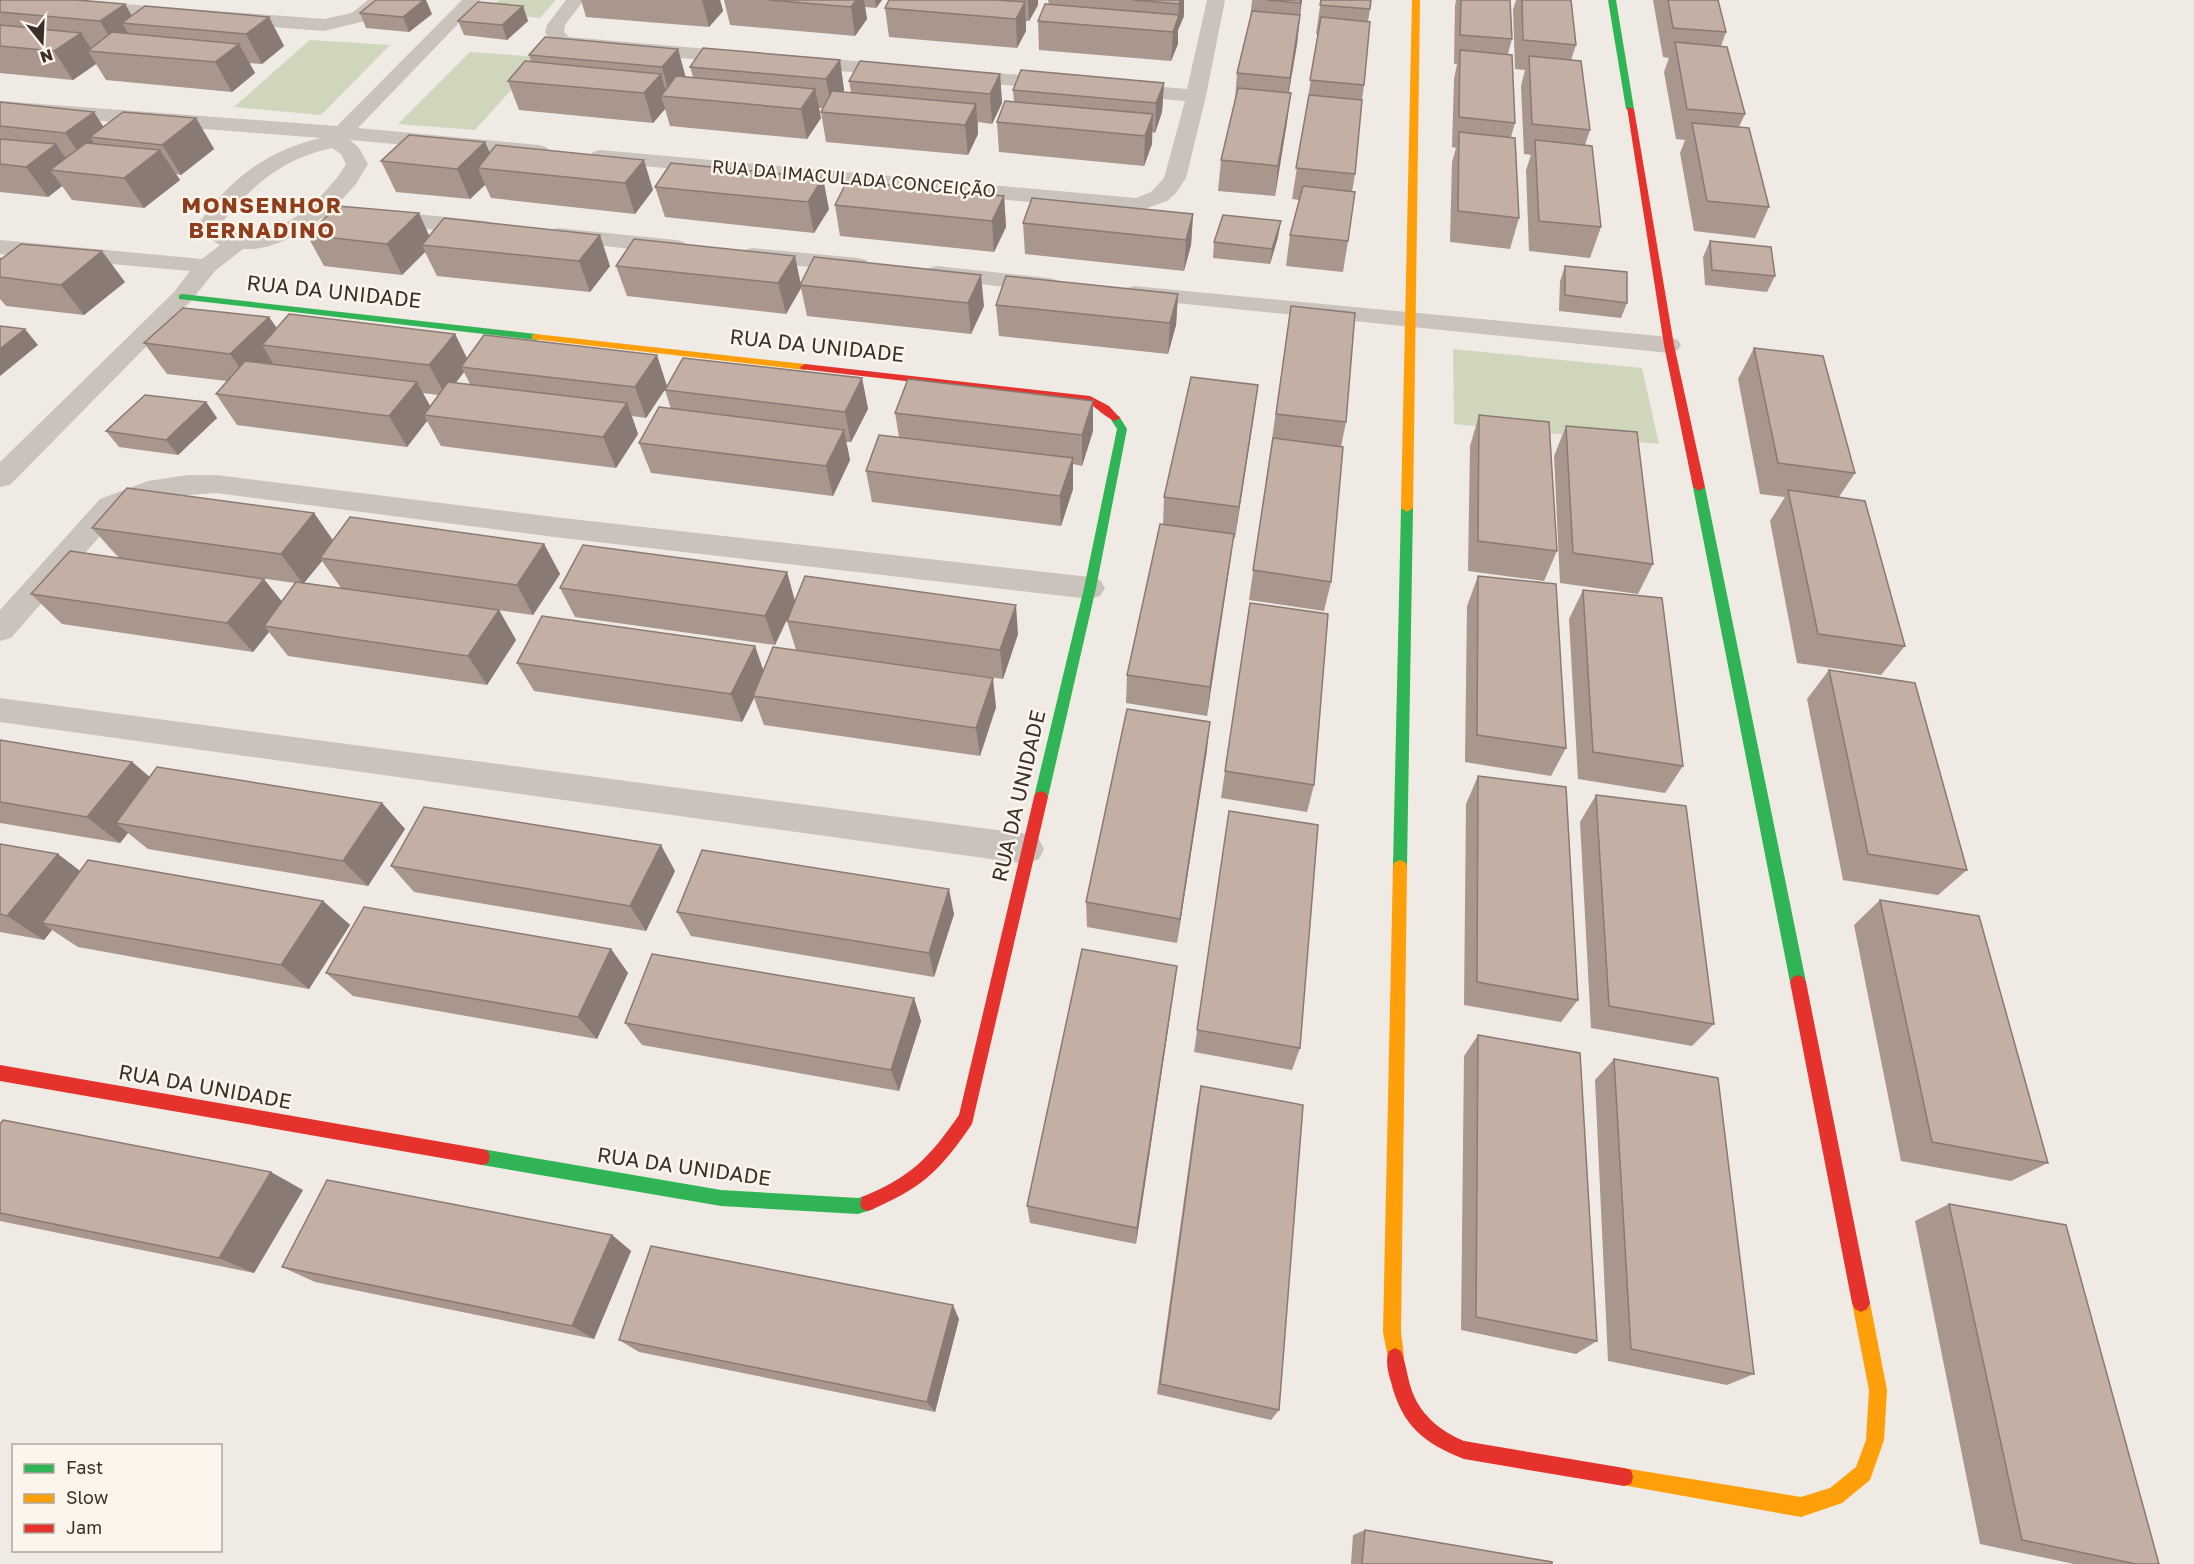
<svg xmlns="http://www.w3.org/2000/svg" width="2194" height="1564" viewBox="0 0 2194 1564" font-family="'Golos Text',sans-serif">
  <rect width="100%" height="100%" fill="#efeae3"/>
  <!-- green -->
  <path fill="#d0d6bc" d="M499 0H556L540 18 486 12Z
    M310 40 390 45 321 115 234 107Z
    M470 52 541 57 475 130 398 124Z
    M1453 349 1642 368 1659 444 1454 424Z"/>
  <g fill="none" stroke-linecap="round" stroke-linejoin="round">
    <!-- street -->
    <path fill="#c9c3bc" fill-rule="evenodd" d="M0 0H71L324 19 352 13 368 0H388L365 21 324 31 0 5Z
      M462 0H481L358 128 539 145 546 147 550 151 546 155 539 157 350 140 359 148 368 164 356 184 336 206 485 221 493 223 496 228 493 233 485 235 322 218C299 234 272 251 243 249L215 271 190 302 10 485 0 487V462L174 292 190 271 0 254V240L202 259 220 245 206 237 200 222C230 178 269 150 321 138L0 113V101L337 126ZM332 148 341 154 346 164C326 199 266 253 224 228V220C256 182 283 159 332 148Z
      M566 0H584L565 25 564 32 569 37 743 52 750 54 753 58 750 62 743 64 556 46 545 33 547 25Z
      M1207 0H1225L1206 96 1186 178 1176 193 1167 201 1136 212 600 162 593 160 589 156 593 152 600 150 1136 198 1151 192 1164 178 1185 101 1117 95 1110 93 1107 89 1110 85 1117 83 1187 89Z
      M797 56 902 65 909 67 912 71 909 75 902 77 790 66 787 62 790 58Z
      M956 70 1060 78 1067 80 1070 84 1067 88 1060 90 949 80 946 76 949 72Z
      M558 228 676 240 684 242 687 247 684 252 676 254 550 240 547 235 550 230Z
      M752 248 858 258 866 260 870 265 866 270 858 272 744 260 740 255 744 250Z
      M937 266 1049 278 1057 280 1061 285 1057 290 1049 292 929 278 925 273 929 268Z
      M1134 286 1669 337 1678 340 1681 345 1678 350 1669 353 1126 298 1122 293 1126 288Z
      M188 475H216L554 517 1090 577 1100 580 1105 588 1100 596 1090 599 554 537 216 493 162 497 120 513 11 638 0 641V610L100 499 148 481Z
      M0 698 1027 834 1039 839 1044 849 1039 859 1027 864 0 722Z"/>
    <!-- fast -->
    <path fill="#30b455" fill-rule="evenodd" d="M1608 0H1616L1634 109 1630 111 1626 109Z
      M182 294 536 334 541 337 536 340 179 299V295Z
      M1115 415 1119 416 1127 429 1096 588 1048 797 1046 801H1036L1034 797 1084 588 1117 429 1110 418Z
      M1699 483 1705 487 1806 982 1803 987 1798 989 1793 987 1790 982 1693 487Z
      M1407 504 1413 508 1407 866 1405 870 1400 872 1395 870 1393 866 1401 508Z
      M482 1149 721 1190 858 1198 868 1195 874 1197 876 1203 874 1209 858 1214 721 1206 482 1165 476 1163 474 1157 476 1151Z"/>
    <!-- slow -->
    <path fill="#ff9f0a" fill-rule="evenodd" d="M1412 0H1420L1413 508 1407 512 1401 508Z
      M536 334 805 364 810 367 805 370 532 339V335Z
      M1400 860 1405 862 1407 866 1401 1332 1404 1357 1401 1363 1395 1366 1389 1363 1383 1332 1393 866 1395 862Z
      M1861 1294 1867 1297 1870 1303 1887 1390 1884 1440 1870 1480 1842 1503 1801 1517 1617 1484 1615 1477 1617 1470 1624 1468 1801 1497 1830 1488 1856 1467 1866 1440 1869 1390 1852 1303 1855 1297Z"/>
    <!-- jam -->
    <path fill="#e5322d" fill-rule="evenodd" d="M1627 107 1634 109 1674 345 1705 487 1699 491 1693 487 1664 345Z
      M805 364 1090 396 1109 406 1120 418 1115 421C1106 418 1097 408 1087 402L801 369 800 367Z
      M1041 791 1046 793 1048 797 972 1124C940 1171 921 1189 868 1211L862 1209 860 1203 862 1197C911 1177 929 1158 959 1115L1034 797 1036 793Z
      M1798 975 1803 977 1806 982 1870 1303 1867 1309 1861 1312 1855 1309 1852 1303 1790 982 1793 977Z
      M0 1065 482 1149 488 1151 490 1157 488 1163 482 1165 0 1081Z
      M1395 1348 1401 1351C1406 1363 1407 1376 1411 1388 1419 1414 1440 1431 1464 1441L1624 1468 1631 1470 1633 1477 1631 1484 1624 1486 1464 1459C1424 1443 1402 1426 1391 1382 1388 1372 1385 1361 1389 1351Z"/>
  </g>
  <!-- wall -->
  <path fill="#a9968d" fill-rule="evenodd" d="M0 0 125 4 132 16 269 17 284 46 262 64 249 63 255 73 232 92 106 80 96 64 73 80 0 73Z
    M581 0H720L723 11 709 27 586 17Z
    M724 0H882L876 8 865 7 867 19 855 36 730 25Z
    M889 0H1038V5L1029 21H1026V31L1017 48 889 37 885 8Z
    M1048 0H1184V16L1178 30V44L1171 61 1039 50 1038 21 1049 4Z
    M1252 0H1302L1297 44 1289 92 1287 122 1275 196 1218 191 1221 160 1235 101 1237 73 1250 20Z
    M1321 0 1370 9 1368 22 1364 85 1362 100 1355 174 1352 192 1348 241 1343 272 1286 266 1290 235 1299 200 1292 199 1318 34H1316Z
    M1456 0H1510L1512 39 1508 54 1515 123 1511 137 1519 218 1510 249 1450 242 1452 162 1456 148 1452 147 1454 79 1457 64H1454L1455 6Z
    M1513 0H1571L1576 45 1571 60 1590 130 1585 145 1601 227 1590 258 1529 251 1526 170 1531 155 1524 154 1521 86 1525 70 1515 69 1513 10 1516 0Z
    M1653 0H1718L1726 32 1721 46 1745 114 1739 127 1769 207 1755 238 1694 231 1680 153 1685 140 1676 139 1664 72 1669 58 1663 57Z
    M523 6 528 21 507 40 464 35 458 21Z
    M360 13 432 14 409 32 366 28Z
    M678 49 685 77H693L690 67 840 60 844 90 843 92H851L849 81 1000 74 1002 103 992 124 978 122V134L968 155 826 142 821 112 823 108H819L821 118 807 139 670 126 665 109 653 123 519 110 508 81 531 62 529 55Z
    M1164 83 1162 112 1155 133 1152 132V144L1144 166 999 152 997 122 1014 102 1013 90Z
    M0 102 104 127 196 118 214 149 181 175 176 174 180 180 144 208 72 200 62 186 48 197 0 192Z
    M485 142 490 153 496 145 653 190 635 214 491 198 485 185 470 199 396 192 381 161Z
    M671 163 829 209 814 233 665 217 655 187Z
    M1004 196 1006 227 994 252 840 236 835 205Z
    M1193 214 1191 245 1184 271 1025 254 1023 223Z
    M307 235 429 236 610 266 590 292 437 276 425 252 402 275 324 266Z
    M1278 237 1270 264 1213 258 1214 242Z
    M1710 241 1775 276 1767 292 1705 285 1703 257Z
    M0 257 2 259 125 282 84 315 6 306 0 299Z
    M814 257 984 306 971 334 807 316 801 288 786 314 627 296 616 266 801 284Z
    M1565 266 1627 303 1621 318 1559 311 1560 281Z
    M1178 294 1176 325 1168 354 999 336 996 305Z
    M1291 306 1346 422 1341 447 1331 582 1324 611 1249 600Z
    M269 317 277 328 455 334 467 358 667 386 862 378 868 409 851 442H846L850 460 833 496 651 473 639 443 671 409 665 390 666 388 646 418 632 416 638 434 616 468 441 446 427 421 407 447 237 425 216 394 227 381 167 374 144 343ZM464 372 470 384 456 383ZM422 393 439 395 430 407Z
    M1754 348 1855 473 1839 497 1905 646 1881 675 1797 663 1770 521 1785 497 1760 494 1738 379Z
    M1258 385 1235 538 1233 537 1207 716 1126 703 1127 675 1163 525 1164 497Z
    M206 402 217 418 178 455 119 447 106 431Z
    M895 413 1093 431 1082 466 1073 464V489L1061 526 872 502 866 471 899 437Z
    M1479 415 1557 551 1544 581 1468 571 1470 446Z
    M1566 426 1653 564 1638 594 1560 583 1554 456Z
    M314 513 333 540 544 544 560 574 533 615 441 602 499 610 516 640 487 685 288 656 269 632 253 652 62 624 31 594 282 602 295 583 119 558 92 528ZM322 561 341 588 304 583Z
    M787 572 795 601 1018 634 1003 679 796 650 787 621 789 615 775 645 575 617 560 588Z
    M1478 576 1566 748 1551 776 1465 762 1467 606Z
    M1583 590 1683 766 1665 793 1578 779 1569 619Z
    M1250 603 1314 785 1307 812 1221 798Z
    M755 646 763 671 996 707 980 756 764 725 754 698 742 722 534 691 517 663Z
    M1829 670 1967 870 1938 895 1843 880 1807 699Z
    M0 740 132 762 150 777 382 803 405 829 368 886 148 849 128 833 120 843 0 823Z
    M1207 750 1177 943 1087 927 1086 902Z
    M1478 776 1578 1000 1561 1022 1464 1005 1466 804Z
    M1596 795 1714 1024 1692 1046 1591 1028 1580 822Z
    M1225 837 1300 1048 1292 1070 1194 1052Z
    M0 844 80 871 323 901 350 925 309 989 78 947 52 930 44 940 0 932Z
    M391 866 675 871 646 931 414 892Z
    M1880 900 2048 1163 2011 1181 1901 1161 1854 925Z
    M677 912 954 914 934 977 691 936Z
    M611 949 628 973 597 1039 353 996 326 973Z
    M1174 989 1136 1244 1030 1223 1027 1206Z
    M914 998 921 1021 899 1091 642 1045 625 1023Z
    M1478 1035 1597 1341 1576 1354 1461 1330 1464 1056Z
    M1614 1059 1754 1374 1727 1385 1608 1361 1595 1080Z
    M1201 1086 1279 1410 1271 1420 1157 1394 1197 1106Z
    M0 1124 303 1190 254 1273 0 1221Z
    M1949 1204 2159 1564H2074L1980 1544 1915 1221Z
    M612 1235 631 1251 594 1339 315 1282 282 1267Z
    M959 1319 935 1412 639 1352 619 1340Z
    M1365 1530 1552 1564H1351L1353 1535Z"/>
  <!-- shaded-wall -->
  <path fill="#897a73" d="M424 0H426L432 14 409 32 403 17Z
    M702 0H720L723 11 709 27Z
    M856 0H864L867 19 855 36 851 7Z
    M875 0H882L876 8Z
    M1028 0H1038V5L1029 21Z
    M1180 0H1184V16L1178 30V44L1171 61 1173 32 1178 17 1179 4Z
    M1301 0H1302L1297 32Z
    M1025 2 1026 31 1017 48 1016 19Z
    M125 4 137 25 122 23 132 40 118 51 100 21Z
    M523 6 528 21 507 40 502 25Z
    M1300 15 1297 44 1286 108 1290 78Z
    M269 17 284 46 262 64 246 34Z
    M81 33 93 51H88L96 64 73 80 54 51Z
    M239 44 255 73 232 92 215 62Z
    M678 49 686 78 670 97 662 67Z
    M840 60 844 90 832 109 826 79Z
    M661 74 667 96H661L665 109 653 123 644 93Z
    M1000 74 1002 103 992 124 990 94Z
    M1164 83 1162 112 1155 133 1156 103Z
    M815 89 821 118 807 139 801 109Z
    M1291 93 1287 122 1275 196 1278 166Z
    M976 104 978 134 968 155 965 125Z
    M94 112 112 140 90 137 100 152 86 163 65 133Z
    M1153 114 1152 144 1144 166 1145 136Z
    M196 118 214 149 181 175 162 145Z
    M485 142 497 170 478 168 485 185 470 199 457 169Z
    M56 144 75 172 50 170 62 186 48 197 26 167Z
    M160 150 180 180 144 208 124 178Z
    M644 160 653 190 635 214 625 183Z
    M823 178 829 209 814 233 808 202Z
    M1004 196 1006 227 994 252 992 221Z
    M419 213 433 244 422 245 425 252 402 275 387 244Z
    M1193 214 1191 245 1184 271 1186 240Z
    M1281 221 1278 237 1270 264 1272 249Z
    M600 235 610 266 590 292 579 261Z
    M102 251 125 282 84 315 61 285Z
    M795 256 801 285H800L801 288 786 314 778 283Z
    M981 275 984 306 971 334 968 303Z
    M1178 294 1176 325 1168 354 1170 323Z
    M269 317 289 347 262 345 273 363 251 384 230 354Z
    M25 329 38 345 0 376V349Z
    M455 334 470 365 461 367 464 372 445 395 429 365Z
    M657 355 667 386 646 418 635 387Z
    M862 378 868 409 851 442 845 412Z
    M417 382 434 413 424 415 427 421 407 447 389 416Z
    M1258 385 1254 416 1235 538 1239 507Z
    M1093 401V431L1082 466V435Z
    M206 402 217 418 178 455 166 440Z
    M627 403 638 434 616 468 603 437Z
    M844 430 850 460 833 496 826 466Z
    M1073 458V489L1061 526 1060 496Z
    M314 513 335 544 320 558 322 561 303 584 281 554Z
    M1234 534 1230 564 1207 716 1210 687Z
    M544 544 560 574 533 615 517 585Z
    M787 572 795 602 775 645 765 616Z
    M264 579 288 609 264 626 269 632 253 652 227 623Z
    M1016 605 1018 634 1003 679 1000 650Z
    M499 610 516 640 487 685 468 656Z
    M755 646 765 675 753 696 754 698 742 722 731 694Z
    M993 678 996 707 980 756 976 728Z
    M1210 722 1207 750 1177 943 1180 919Z
    M132 762 163 789 116 823 128 833 120 843 87 817Z
    M382 803 405 829 368 886 343 861Z
    M661 845 675 871 646 931 630 906Z
    M58 854 92 880 42 923 52 930 44 940 7 916Z
    M949 889 954 914 934 977 929 953Z
    M323 901 350 925 309 989 281 965Z
    M611 949 628 973 597 1039 578 1017Z
    M1177 966 1174 989 1136 1244 1137 1228Z
    M914 998 921 1021 899 1091 891 1070Z
    M271 1172 303 1190 254 1273 219 1258Z
    M612 1235 631 1251 594 1339 572 1326Z
    M953 1305 959 1319 935 1412 927 1402Z"/>
  <!-- building -->
  <path fill="#c4afa4" stroke="#897a73" stroke-width="1.5" d="M0 0H77L125 4 100 21 0 12Z
    M376 0H424L403 17 360 13Z
    M769 0H856L851 7Z
    M889 0H997L1025 2 1016 19 885 8Z
    M1133 0H1180L1179 4Z
    M1267 0H1301L1300 3Z
    M1321 0H1371L1370 9 1320 5Z
    M1461 0H1510L1512 39 1460 35Z
    M1522 0H1571L1576 45 1523 40Z
    M1668 0H1718L1726 32 1673 28Z
    M478 2 523 6 502 25 458 21Z
    M1045 4 1179 15 1173 32 1038 21Z
    M145 6 269 17 246 34 122 23Z
    M1252 11 1300 15 1290 78 1237 73Z
    M1321 17 1370 22 1364 85 1310 80Z
    M0 25 81 33 54 51 0 46Z
    M112 32 239 44 215 62 88 51Z
    M545 37 678 49 662 67 529 55Z
    M1675 42 1727 47 1745 114 1687 109Z
    M703 48 840 60 826 79 690 67Z
    M1460 50 1512 55 1515 123 1459 117Z
    M1529 56 1581 61 1590 130 1532 124Z
    M525 61 661 74 644 93 508 81Z
    M860 61 1000 74 990 94 849 81Z
    M1021 70 1164 83 1156 103 1013 90Z
    M676 76 815 89 801 109 661 96Z
    M1238 88 1291 93 1278 166 1221 160Z
    M832 91 976 104 965 125 821 112Z
    M1309 95 1362 100 1355 174 1296 168Z
    M1005 101 1153 114 1145 136 997 122Z
    M0 102 94 112 65 133 0 126Z
    M123 112 196 118 162 145 90 137Z
    M1692 123 1749 128 1769 207 1707 201Z
    M1459 132 1515 138 1519 218 1458 211Z
    M409 135 485 142 457 169 381 161Z
    M0 139 56 144 26 167 0 164Z
    M1535 140 1592 146 1601 227 1539 221Z
    M86 143 160 150 124 178 50 170Z
    M496 145 644 160 625 183 478 168Z
    M671 163 823 178 808 202 655 187Z
    M847 181 1004 196 992 221 835 205Z
    M1303 186 1355 192 1348 241 1290 235Z
    M1032 198 1193 214 1186 240 1023 223Z
    M338 206 419 213 387 244 307 235Z
    M1223 215 1281 221 1272 249 1214 242Z
    M444 218 600 235 579 261 422 245Z
    M634 239 795 256 778 283 616 266Z
    M1710 241 1771 247 1775 276 1712 270Z
    M21 244 102 251 61 285 0 277V260Z
    M814 257 981 275 968 303 800 285Z
    M1565 266 1627 272V303L1565 295Z
    M1006 276 1178 294 1170 323 996 305Z
    M1291 306 1355 313 1346 422 1276 414Z
    M183 308 269 317 230 354 144 343Z
    M289 314 455 334 429 365 262 345Z
    M0 326 25 329 0 349Z
    M484 335 657 355 635 387 461 367Z
    M1754 348 1823 356 1855 473 1778 463Z
    M683 358 862 378 845 412 665 390Z
    M245 361 417 382 389 416 216 394Z
    M1191 377 1258 385 1239 507 1164 497Z
    M908 379 1093 401 1082 435 895 413Z
    M448 382 627 403 603 437 424 415Z
    M145 395 206 402 166 440 106 431Z
    M659 407 844 430 826 466 639 443Z
    M1479 415 1549 422 1557 551 1478 541Z
    M1566 426 1637 432 1653 564 1573 553Z
    M879 435 1073 458 1060 496 866 471Z
    M1273 438 1343 447 1331 582 1253 570Z
    M127 488 314 513 281 554 92 528Z
    M1788 490 1865 501 1905 646 1818 634Z
    M350 517 544 544 517 585 320 558Z
    M1160 524 1234 534 1210 687 1127 675Z
    M583 545 787 572 765 616 560 588Z
    M70 551 264 579 227 623 31 594Z
    M805 576 1016 605 1000 650 787 621Z
    M1478 576 1556 584 1566 748 1477 735Z
    M296 582 499 610 468 656 264 626Z
    M1583 590 1662 598 1683 766 1593 752Z
    M1250 603 1328 614 1314 785 1225 771Z
    M542 616 755 646 731 694 517 663Z
    M773 647 993 678 976 728 753 696Z
    M1829 670 1915 683 1967 870 1868 854Z
    M1127 709 1210 722 1180 919 1086 902Z
    M0 740 132 762 87 817 0 802Z
    M157 767 382 803 343 861 116 823Z
    M1478 776 1566 787 1578 1000 1477 982Z
    M1596 795 1686 806 1714 1024 1609 1006Z
    M424 807 661 845 630 906 391 866Z
    M1229 811 1318 825 1300 1048 1197 1030Z
    M0 844 58 854 7 916 0 914Z
    M702 850 949 889 929 953 677 912Z
    M88 860 323 901 281 965 42 923Z
    M1880 900 1979 916 2048 1163 1932 1142Z
    M364 907 611 949 578 1017 326 973Z
    M1082 949 1177 966 1137 1228 1027 1206Z
    M652 954 914 998 891 1070 625 1023Z
    M1478 1035 1580 1053 1597 1341 1476 1317Z
    M1614 1059 1718 1078 1754 1374 1631 1349Z
    M1201 1086 1303 1105 1279 1410 1160 1384Z
    M3 1120 271 1172 219 1258 0 1213V1124Z
    M327 1180 612 1235 572 1326 282 1267Z
    M1949 1204 2066 1225 2159 1564H2136L2022 1540Z
    M651 1246 953 1305 927 1402 619 1340Z
    M1365 1530 1552 1562V1564H1362Z"/>
  <g text-anchor="middle" stroke-width="5" stroke-linejoin="round" paint-order="stroke">
    <!-- far-street labels -->
    <g font-size="18" fill="#3b3029" stroke="#fbf5ec">
      <text transform="translate(854 179) rotate(5)" y="6">RUA DA IMACULADA CONCEIÇÃO</text>
    </g>
    <!-- street labels -->
    <g font-size="21" fill="#3b3029" stroke="#fbf5ec">
      <text transform="translate(334 292) rotate(6)" y="7">RUA DA UNIDADE</text>
      <text transform="translate(817 346) rotate(6)" y="7">RUA DA UNIDADE</text>
      <text transform="translate(1019 796) rotate(-77)" y="7">RUA DA UNIDADE</text>
      <text transform="translate(205 1087) rotate(10)" y="7">RUA DA UNIDADE</text>
      <text transform="translate(684 1167) rotate(8)" y="7">RUA DA UNIDADE</text>
    </g>
    <!-- far-district labels -->
    <g font-size="22" font-weight="bold" letter-spacing="1.5" fill="#903d1c" stroke="#fbf5ec">
      <text x="262" y="213">MONSENHOR<tspan x="262" dy="25">BERNADINO</tspan></text>
    </g>
  </g>
  <!-- legend -->
  <rect x="12" y="1444" width="210" height="108" fill="#fbf5ec" stroke="#aea69e" stroke-width="1.5"/>
  <rect x="24" y="1464" width="30" height="9" fill="#30b455" stroke="#aea69e" stroke-width="1.5"/>
  <text x="66" y="1474" font-size="18" fill="#3b3029">Fast</text>
  <rect x="24" y="1494" width="30" height="9" fill="#ff9f0a" stroke="#aea69e" stroke-width="1.5"/>
  <text x="66" y="1504" font-size="18" fill="#3b3029">Slow</text>
  <rect x="24" y="1524" width="30" height="9" fill="#e5322d" stroke="#aea69e" stroke-width="1.5"/>
  <text x="66" y="1534" font-size="18" fill="#3b3029">Jam</text>
  <!-- north arrow -->
  <g transform="translate(42 42) rotate(162)" stroke="#fbf5ec" stroke-width="4.5" paint-order="stroke">
  <path d="M0-4.5L10 22L0 15L-10 22Z" fill="#3b3029"/>
  <text y="-9" font-size="16" font-weight="bold" text-anchor="middle" fill="#3b3029">N</text>
  </g>
</svg>
